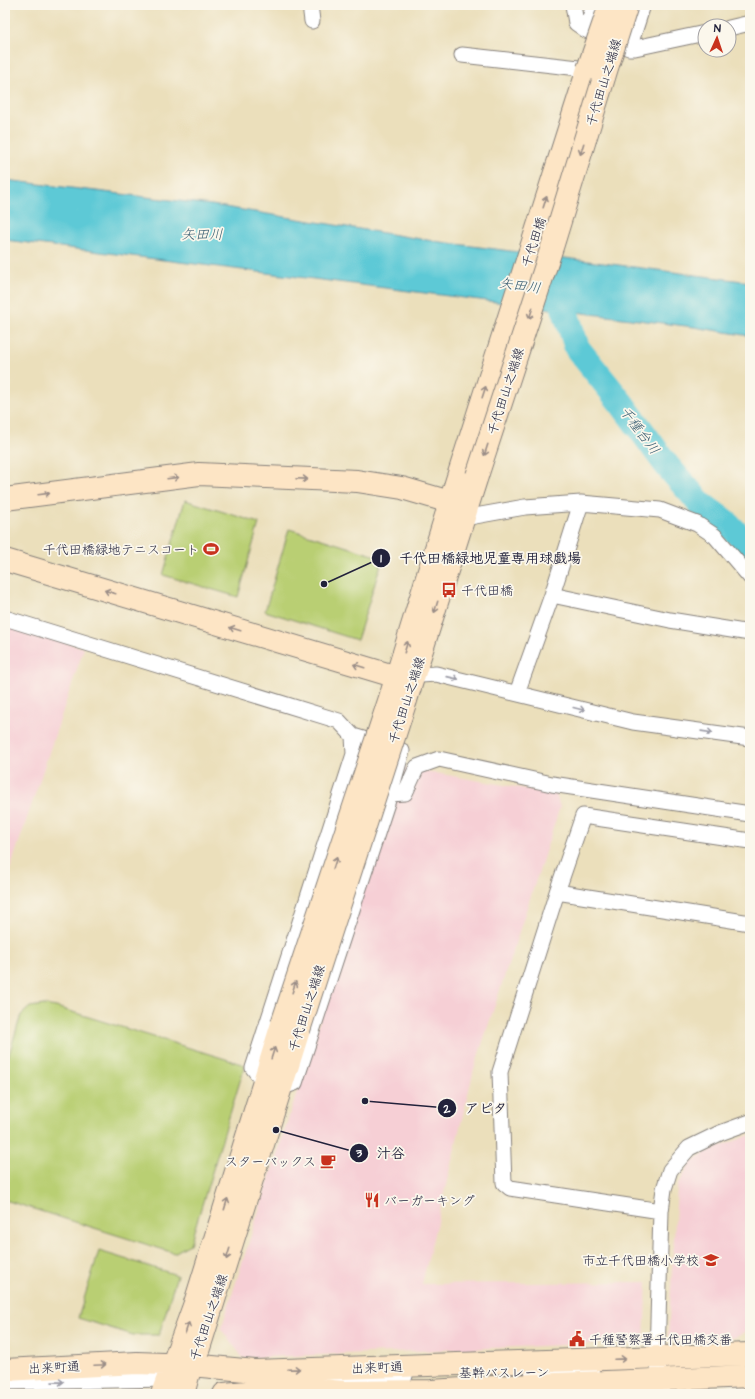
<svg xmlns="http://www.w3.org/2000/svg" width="755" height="1399" viewBox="0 0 755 1399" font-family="'Architects Daughter','Klee One',sans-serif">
  <rect width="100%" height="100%" fill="#fbf7ec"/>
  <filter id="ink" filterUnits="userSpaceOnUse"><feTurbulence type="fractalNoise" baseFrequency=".025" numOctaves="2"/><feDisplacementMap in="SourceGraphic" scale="8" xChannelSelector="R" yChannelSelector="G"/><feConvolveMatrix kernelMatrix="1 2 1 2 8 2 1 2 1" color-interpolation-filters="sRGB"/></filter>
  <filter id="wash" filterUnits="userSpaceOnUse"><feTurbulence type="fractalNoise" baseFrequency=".012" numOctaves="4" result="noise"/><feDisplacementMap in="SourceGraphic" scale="16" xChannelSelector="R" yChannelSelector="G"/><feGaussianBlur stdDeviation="0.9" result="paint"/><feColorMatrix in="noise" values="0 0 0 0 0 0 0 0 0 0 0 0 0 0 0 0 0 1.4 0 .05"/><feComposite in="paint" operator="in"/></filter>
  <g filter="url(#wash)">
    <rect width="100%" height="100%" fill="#ebdfbb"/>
    <!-- built -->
    <path fill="#f6cfd5" d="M5 624 84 648 5 884Z
      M401 767 556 794 560 807 474 1069 422 1284 647 1282 644 1336 641 1342 243 1358 221 1329Z
      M750 1135V1331L727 1340 674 1341 668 1336 677 1189 678 1185 690 1163 708 1151Z"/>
    <!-- green -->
    <path fill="#b9cf73" stroke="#6e7857" d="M185 500 259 523 238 597 163 575Z
      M289 529 383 558 357 640 265 611Z
      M44 1005 56 1007 245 1065 190 1244 174 1253 5 1200V1067L21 1015 30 1007Z
      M99 1251 177 1275 159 1335H133L78 1318Z"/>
    <!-- water -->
    <path fill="#5dc9d6" stroke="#407688" d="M5 180 212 205 433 241 750 282V336L694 327 5 240Z"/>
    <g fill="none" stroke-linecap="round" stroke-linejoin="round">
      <!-- river -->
      <path stroke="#5dc9d6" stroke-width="26" d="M559 292 577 348 622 404 668 467 701 504 727 523 750 547"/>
    </g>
  </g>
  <g filter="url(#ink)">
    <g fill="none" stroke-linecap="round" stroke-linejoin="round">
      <defs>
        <path id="street" d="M310 5 312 21
          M573 5 576 23 586 30 629 48H635L705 33
          M729 28 750 23
          M586 30 594 5
          M629 48 643 5
          M462 55 588 69
          M458 511 464 518 525 507 581 503 660 510 697 524 715 536 750 577
          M552 595 670 620 750 633
          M5 618 339 721 353 736 354 754 253 1068 264 1082
          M406 676 436 674 633 722 750 738
          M517 693 552 595 581 503
          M390 794 405 793 417 767 439 759 552 784 750 814
          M750 841 583 816 557 892 750 923
          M557 892 500 1072 504 1183 510 1188 661 1211
          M280 1088 295 1083 390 794 402 751 353 736
          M532 1371 592 1373
          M5 1382 168 1379
          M323 1383 405 1376
          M662 1394 657 1358 661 1211 664 1189 670 1170 689 1148 720 1133 750 1122"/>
        <path id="secondary" d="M5 499 199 474 357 481 402 488 450 502
          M5 560 397 677
          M390 698 456 483 588 69
          M406 700 477 476
          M5 1370 137 1363 191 1365 255 1371 750 1354
          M162 1394 195 1303 282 1024
          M183 1394 191 1365 199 1348 299 1030
          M224 1394 292 1388 344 1392 431 1391 510 1386 750 1376"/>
      </defs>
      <!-- street casing -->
      <use href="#street" stroke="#86807b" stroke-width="17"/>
      <!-- secondary casing -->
      <use href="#secondary" stroke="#86807b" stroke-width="24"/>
      <!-- street -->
      <use href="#street" stroke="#fff" stroke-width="15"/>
      <!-- secondary -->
      <use href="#secondary" stroke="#fde5c5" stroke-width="22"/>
      <defs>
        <path id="secondary-bridge" d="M588 69 610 5
          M477 476 553 244 606 71 627 5
          M282 1024 390 698
          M299 1030 406 700"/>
      </defs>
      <!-- secondary-bridge casing -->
      <use href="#secondary-bridge" stroke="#86807b" stroke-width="24" stroke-linecap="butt"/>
      <!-- secondary-bridge -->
      <use href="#secondary-bridge" stroke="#fde5c5" stroke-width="22"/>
    </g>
    <!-- one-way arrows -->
    <defs><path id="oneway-shaft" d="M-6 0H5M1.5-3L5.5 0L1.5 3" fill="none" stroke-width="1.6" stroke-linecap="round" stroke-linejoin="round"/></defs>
    <g stroke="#9a8d87">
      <use href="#oneway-shaft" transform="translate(582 149) rotate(107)"/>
      <use href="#oneway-shaft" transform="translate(545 202) rotate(-72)"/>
      <use href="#oneway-shaft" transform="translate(531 313) rotate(108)"/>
      <use href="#oneway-shaft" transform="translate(484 392) rotate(-72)"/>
      <use href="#oneway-shaft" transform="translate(486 450) rotate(108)"/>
      <use href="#oneway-shaft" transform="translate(173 478) rotate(-7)"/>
      <use href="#oneway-shaft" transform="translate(302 479) rotate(2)"/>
      <use href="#oneway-shaft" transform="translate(44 494) rotate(-7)"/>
      <use href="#oneway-shaft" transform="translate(110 592) rotate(-163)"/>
      <use href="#oneway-shaft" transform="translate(436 607) rotate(107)"/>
      <use href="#oneway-shaft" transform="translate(235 629) rotate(-163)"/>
      <use href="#oneway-shaft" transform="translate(406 647) rotate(-73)"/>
      <use href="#oneway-shaft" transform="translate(359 666) rotate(-163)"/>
      <use href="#oneway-shaft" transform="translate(335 863) rotate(-72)"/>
      <use href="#oneway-shaft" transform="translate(294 987) rotate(-72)"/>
      <use href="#oneway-shaft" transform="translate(273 1053) rotate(-72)"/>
      <use href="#oneway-shaft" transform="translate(226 1204) rotate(-73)"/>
      <use href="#oneway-shaft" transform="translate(228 1254) rotate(107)"/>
      <use href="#oneway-shaft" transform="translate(187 1328) rotate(-71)"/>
      <use href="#oneway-shaft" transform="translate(620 1359) rotate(-2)"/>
      <use href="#oneway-shaft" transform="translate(100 1365) rotate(-3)"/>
      <use href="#oneway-shaft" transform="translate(294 1369) rotate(-2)"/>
    </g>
    <g stroke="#9c9ca7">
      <use href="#oneway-shaft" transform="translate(453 678) rotate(13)"/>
      <use href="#oneway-shaft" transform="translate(579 709) rotate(14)"/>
      <use href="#oneway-shaft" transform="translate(707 732) rotate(8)"/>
      <use href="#oneway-shaft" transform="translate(58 1382) rotate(-1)"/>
    </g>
  </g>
  <!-- icons -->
  <defs>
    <symbol id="stadium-bare" viewBox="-9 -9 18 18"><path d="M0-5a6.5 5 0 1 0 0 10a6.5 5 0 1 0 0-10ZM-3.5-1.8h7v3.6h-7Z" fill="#c8321e" stroke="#fbf7ec" stroke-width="2.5" paint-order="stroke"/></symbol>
    <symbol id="bus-bare" viewBox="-9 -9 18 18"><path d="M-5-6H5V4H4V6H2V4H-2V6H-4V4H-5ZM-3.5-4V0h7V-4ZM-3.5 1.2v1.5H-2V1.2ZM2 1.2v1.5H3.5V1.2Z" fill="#c8321e" stroke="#fbf7ec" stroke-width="2.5" paint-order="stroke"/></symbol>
    <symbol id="cafe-bare" viewBox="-9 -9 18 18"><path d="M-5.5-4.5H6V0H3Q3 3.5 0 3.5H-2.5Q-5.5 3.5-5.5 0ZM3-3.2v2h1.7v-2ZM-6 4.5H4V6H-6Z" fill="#c8321e" stroke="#fbf7ec" stroke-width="2.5" paint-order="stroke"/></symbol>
    <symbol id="restaurant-bare" viewBox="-9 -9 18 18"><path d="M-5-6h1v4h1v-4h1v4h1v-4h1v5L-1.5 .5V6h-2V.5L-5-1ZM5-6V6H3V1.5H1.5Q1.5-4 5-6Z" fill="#c8321e" stroke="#fbf7ec" stroke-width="2.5" paint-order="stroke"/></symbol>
    <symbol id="school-bare" viewBox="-9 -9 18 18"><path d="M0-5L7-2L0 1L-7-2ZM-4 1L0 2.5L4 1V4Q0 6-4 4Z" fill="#c8321e" stroke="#fbf7ec" stroke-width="2.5" paint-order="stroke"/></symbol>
    <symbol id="civic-bare" viewBox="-9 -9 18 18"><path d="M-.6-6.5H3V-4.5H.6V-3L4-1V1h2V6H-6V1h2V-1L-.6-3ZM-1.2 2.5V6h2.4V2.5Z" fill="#c8321e" stroke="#fbf7ec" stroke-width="2.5" paint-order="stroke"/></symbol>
  </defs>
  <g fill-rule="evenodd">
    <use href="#stadium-bare" x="200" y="538" width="22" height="22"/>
    <use href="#bus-bare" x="438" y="579" width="22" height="22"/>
    <use href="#cafe-bare" x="317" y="1150" width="22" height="22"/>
    <use href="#restaurant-bare" x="361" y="1189" width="22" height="22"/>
    <use href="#school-bare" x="700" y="1249" width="22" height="22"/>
    <use href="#civic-bare" x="566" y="1328" width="22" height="22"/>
  </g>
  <g text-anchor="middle" stroke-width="3.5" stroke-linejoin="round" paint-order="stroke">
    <!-- street labels -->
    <g font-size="13" fill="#22223b" stroke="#fbf7ec">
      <text transform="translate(603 82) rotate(-73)" y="5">千代田山之端線</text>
      <text transform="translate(533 242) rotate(-72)" y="5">千代田橋</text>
      <text transform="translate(505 391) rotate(-72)" y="5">千代田山之端線</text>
      <text transform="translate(406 700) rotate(-72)" y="5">千代田山之端線</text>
      <text transform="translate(306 1008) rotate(-72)" y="5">千代田山之端線</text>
      <text transform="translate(208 1317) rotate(-71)" y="5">千代田山之端線</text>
      <text transform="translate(54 1367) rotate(-3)" y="5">出来町通</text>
      <text transform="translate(377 1367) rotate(-2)" y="5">出来町通</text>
      <text x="504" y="1377">基幹バスレーン</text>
    </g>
    <!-- poi labels -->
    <g font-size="13" fill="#22223b" stroke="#fbf7ec" text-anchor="end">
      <text x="199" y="554">千代田橋緑地テニスコート</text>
      <text x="461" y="595" text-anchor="start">千代田橋</text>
      <text x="316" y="1166">スターバックス</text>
      <text x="384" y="1205" text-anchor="start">バーガーキング</text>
      <text x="699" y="1265">市立千代田橋小学校</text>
      <text x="589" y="1344" text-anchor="start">千種警察署千代田橋交番</text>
    </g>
    <!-- water labels -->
    <g font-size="14" font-style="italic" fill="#375c71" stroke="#fbf7ec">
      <text x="202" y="239">矢田川</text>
      <text transform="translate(520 285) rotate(8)" y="5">矢田川</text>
      <text transform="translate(640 430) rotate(53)" y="5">千種台川</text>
    </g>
  </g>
  <!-- callouts -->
  <path fill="none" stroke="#22223b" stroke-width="1.5" d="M324 584L381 558M365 1101L447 1108M276 1130L359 1153"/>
  <g fill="#22223b" stroke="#fbf7ec" stroke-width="1.5">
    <circle cx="324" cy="584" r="4"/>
    <circle cx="365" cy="1101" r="4"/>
    <circle cx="276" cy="1130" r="4"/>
    <circle cx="381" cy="558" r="10"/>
    <circle cx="447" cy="1108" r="10"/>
    <circle cx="359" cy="1153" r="10"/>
  </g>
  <g font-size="12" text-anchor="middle" font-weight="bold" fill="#fff">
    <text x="381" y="562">1</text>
    <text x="447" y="1113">2</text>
    <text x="359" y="1157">3</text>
  </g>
  <g font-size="14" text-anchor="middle" font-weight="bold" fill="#22223b" stroke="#fbf7ec" stroke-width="3.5" stroke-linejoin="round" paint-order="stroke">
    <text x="490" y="563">千代田橋緑地児童専用球戯場</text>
    <text x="486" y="1113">アピタ</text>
    <text x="391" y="1158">汁谷</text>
  </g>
  <!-- margin -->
  <rect width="755" height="1399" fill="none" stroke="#fbf7ec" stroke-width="20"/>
  <!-- north arrow -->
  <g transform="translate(717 38) rotate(3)"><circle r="19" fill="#fbf7ec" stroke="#a4a2a5"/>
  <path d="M0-3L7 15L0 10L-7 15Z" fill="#c8321e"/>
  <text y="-6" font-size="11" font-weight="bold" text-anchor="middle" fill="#22223b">N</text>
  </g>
</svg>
